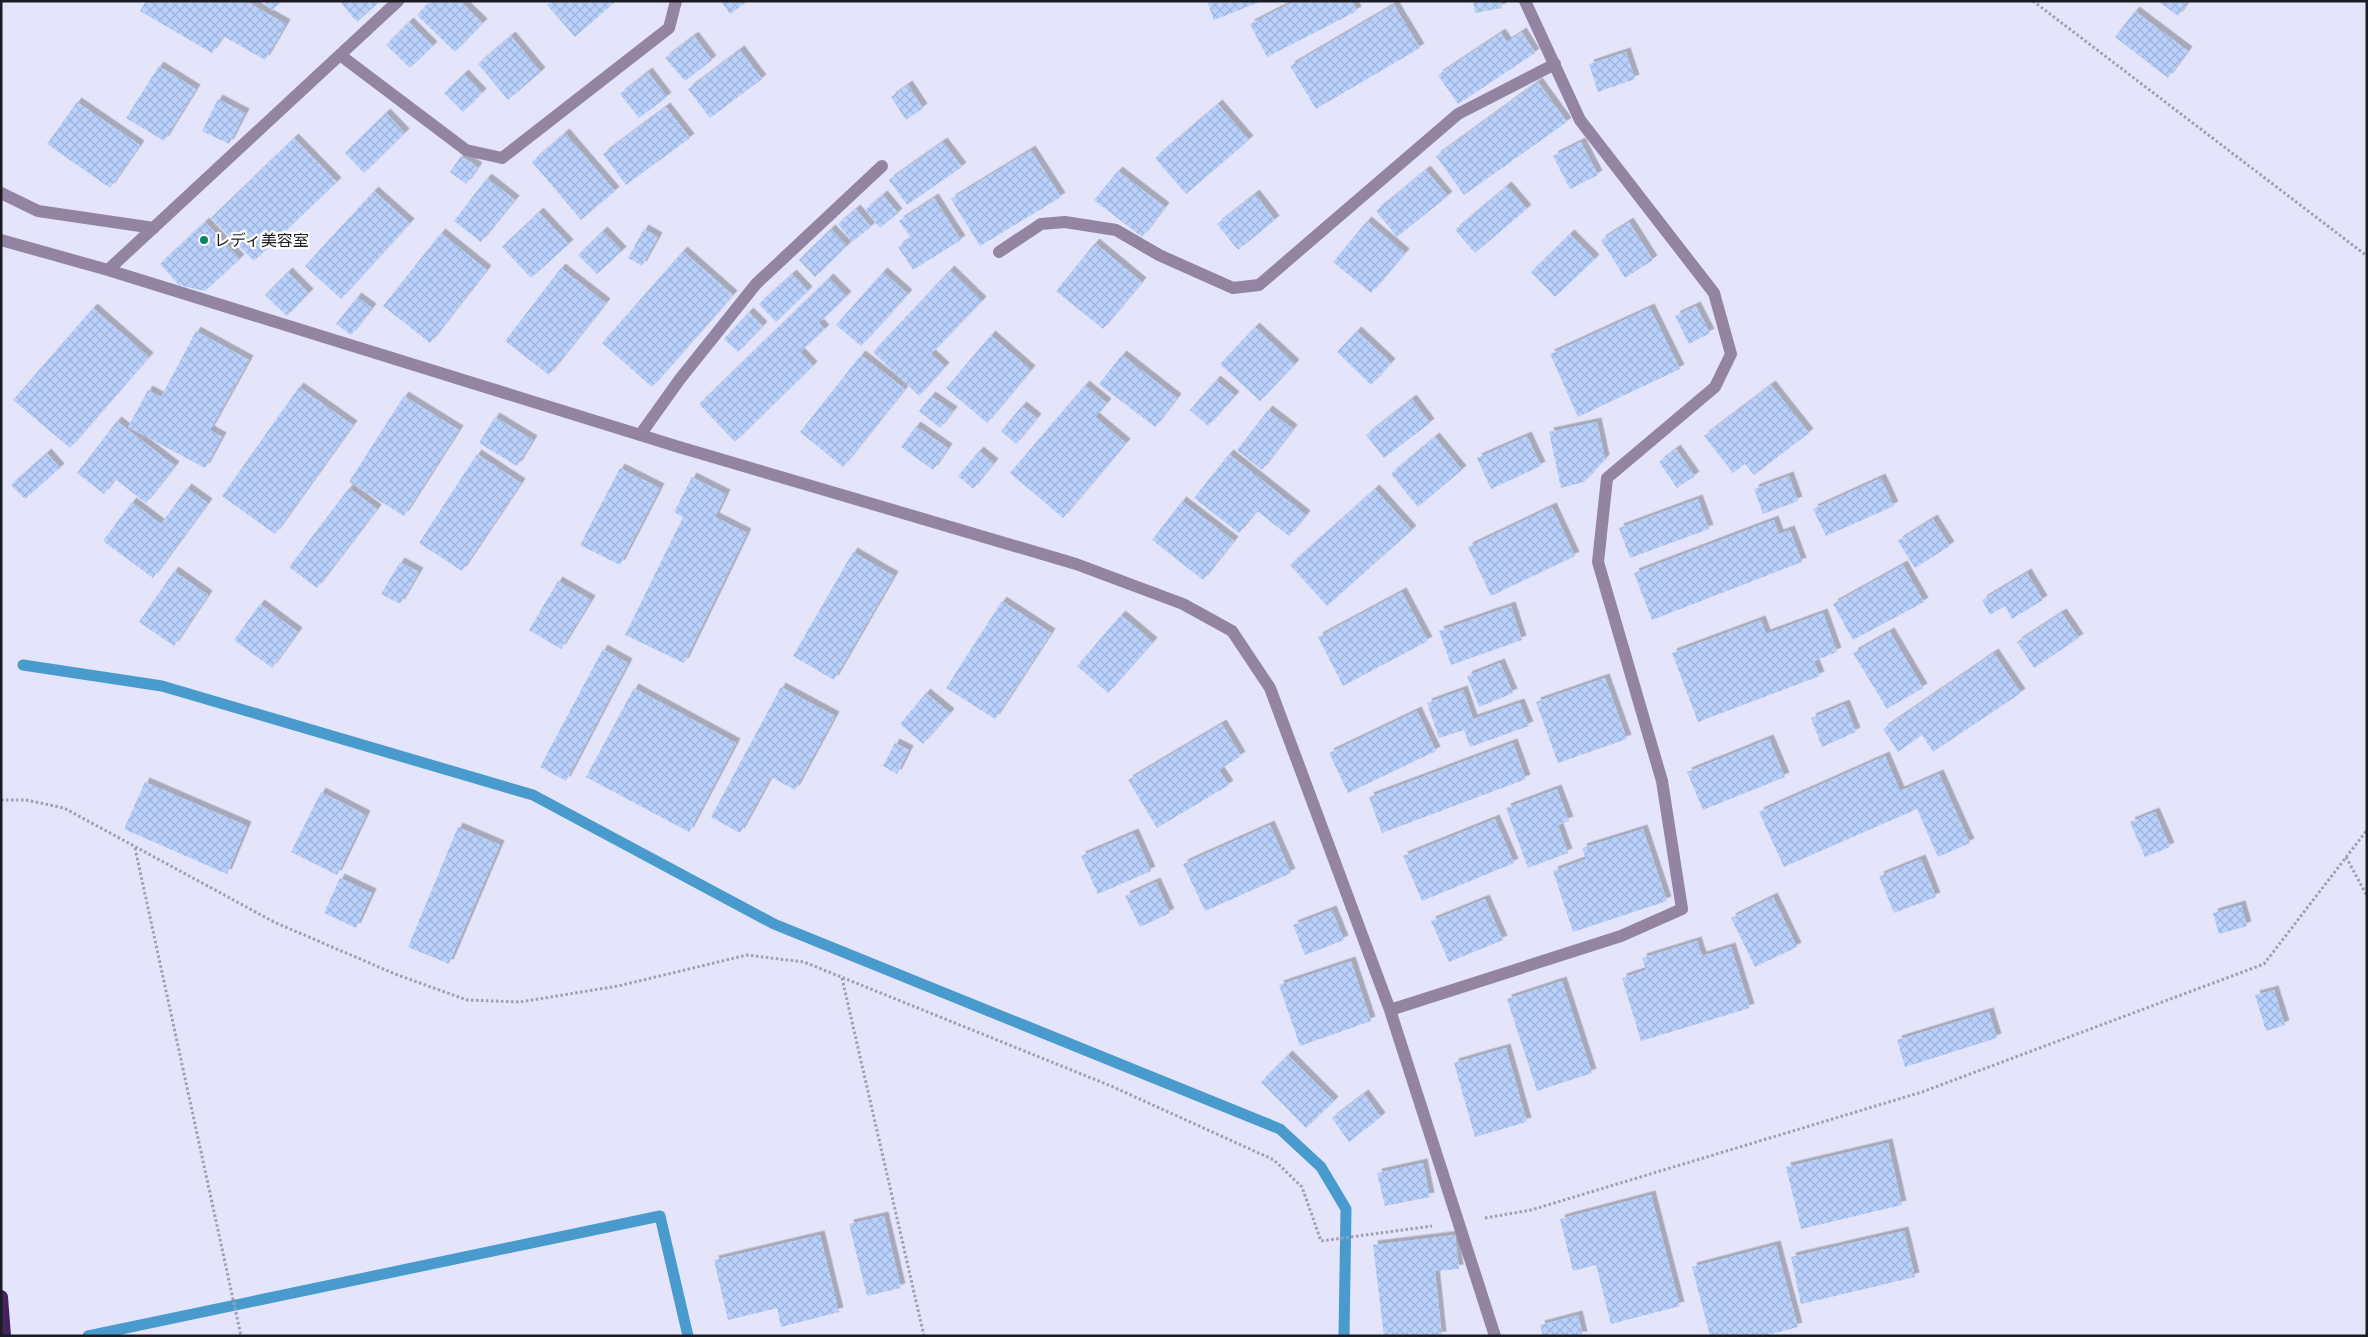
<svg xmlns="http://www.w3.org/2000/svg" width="2368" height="1337" viewBox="0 0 2368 1337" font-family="'Libre Baskerville','Noto Sans JP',serif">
  <defs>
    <pattern id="building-cross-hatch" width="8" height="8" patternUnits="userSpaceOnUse" patternTransform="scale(1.25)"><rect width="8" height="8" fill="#b9d1fc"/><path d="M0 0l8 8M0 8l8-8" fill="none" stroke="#9eb3d8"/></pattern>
    <filter id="shadow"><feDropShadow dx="4.5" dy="-4.5" stdDeviation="0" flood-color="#0004"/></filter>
  </defs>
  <rect width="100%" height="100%" fill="#e4e5fb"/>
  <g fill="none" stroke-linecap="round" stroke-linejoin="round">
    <!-- stream -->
    <path stroke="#499bcd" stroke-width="11" d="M23 665 162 686 533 795 774 924 1280 1129 1321 1167 1346 1209 1344 1336
      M88 1336 660 1216 688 1336"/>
  </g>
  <!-- building -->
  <path fill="url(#building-cross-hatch)" filter="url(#shadow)" d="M146 1H246L286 24 265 60 223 36 212 53 140 11Z
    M263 1H281L272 11Z
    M339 1H380L357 22Z
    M430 1H460L483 23 455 52 417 15Z
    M551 1H616L575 37 547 5Z
    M721 1H748L730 14Z
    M1207 1H1262L1214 20Z
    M1295 1H1352L1357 11 1267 57 1250 24Z
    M1473 1H1501L1502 8 1475 13Z
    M2158 1H2189L2178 16Z
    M1394 5 1420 48 1316 109 1290 66Z
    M2135 11 2188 51 2168 78 2115 37Z
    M409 22 433 46 410 68 386 45Z
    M1522 32 1535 53 1458 104 1438 75 1501 33 1507 42Z
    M511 36 541 72 508 100 478 64Z
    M694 36 712 60 685 81 665 58Z
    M740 50 762 79 710 118 688 89Z
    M1626 52 1635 79 1598 92 1589 64Z
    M159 66 196 89 164 141 126 118Z
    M648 72 667 97 639 118 620 94Z
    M464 74 482 93 463 112 444 93Z
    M1538 82 1567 122 1464 195 1436 156Z
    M908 85 923 108 906 120 891 97Z
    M218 99 245 113 229 144 202 131Z
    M77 102 140 145 110 188 47 144Z
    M1218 104 1249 140 1186 194 1155 158Z
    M666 107 690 138 626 185 603 154Z
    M386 113 405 133 364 173 345 153Z
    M565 133 615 191 581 220 532 162Z
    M294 138 337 182 254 261 211 218Z
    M943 142 962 167 907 205 889 180Z
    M1581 142 1598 175 1570 189 1553 156Z
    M1031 150 1061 197 980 246 951 199Z
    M461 156 478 167 466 184 450 172Z
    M1426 170 1448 196 1397 237 1376 211Z
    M1118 171 1165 207 1142 237 1094 200Z
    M487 178 515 200 481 242 454 221Z
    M1507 186 1527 209 1475 253 1455 230Z
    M374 191 410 223 341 299 305 266Z
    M1255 194 1275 220 1238 250 1217 224Z
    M883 195 898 213 880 228 865 210Z
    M934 198 961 240 913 270 898 247 911 238 899 221Z
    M856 209 871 227 852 242 838 224Z
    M539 212 569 244 531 278 502 247Z
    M1367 221 1405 253 1371 293 1333 262Z
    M205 222 240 259 205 291 179 285 160 264Z
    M1629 222 1653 260 1625 278 1601 240Z
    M644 229 658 237 642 266 628 258Z
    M831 229 847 246 815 277 799 260Z
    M603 231 622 251 597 274 578 255Z
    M441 233 487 270 430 343 383 306Z
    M1570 234 1595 259 1555 297 1531 272Z
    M1095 243 1142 282 1103 329 1056 291Z
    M683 251 733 295 652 387 602 343Z
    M561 268 606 303 549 375 505 341Z
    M950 270 982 301 931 354 945 367 919 396 873 352Z
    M288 272 309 293 287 316 265 295Z
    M883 272 908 294 861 346 836 325Z
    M792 274 808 291 776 322 759 304Z
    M829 278 847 296 819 323 825 329 800 352 813 366 735 442 699 404Z
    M357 297 372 308 351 335 336 324Z
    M1696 306 1710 333 1689 344 1675 316Z
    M93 308 149 357 70 448 13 400Z
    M1650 308 1680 369 1578 417 1550 354Z
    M749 312 763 326 738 352 724 339Z
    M1255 327 1295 364 1260 401 1220 364Z
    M196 331 249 360 210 430 222 437 205 468 128 427 148 390 161 397Z
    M1357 331 1391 363 1371 385 1337 352Z
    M991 335 1031 370 987 423 946 388Z
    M861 355 905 389 843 467 800 432Z
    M1122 355 1177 398 1155 427 1099 384Z
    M1216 380 1235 396 1208 426 1190 410Z
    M1085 385 1107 403 1095 417 1126 443 1063 518 1010 473Z
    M1771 385 1809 433 1754 475 1745 464 1733 473 1704 436Z
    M299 387 353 425 275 534 222 496Z
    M404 396 459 430 404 516 349 482Z
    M931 396 953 411 940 428 919 411Z
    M1412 399 1430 423 1384 458 1366 435Z
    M1022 406 1037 418 1016 444 1001 431Z
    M1268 410 1293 429 1262 470 1237 450Z
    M495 417 533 440 517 466 479 443Z
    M117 421 175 466 146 503 115 479 104 494 77 473Z
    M1597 422 1605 459 1584 482 1561 488 1549 432Z
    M916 426 948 448 933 470 901 447Z
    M1527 436 1541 466 1491 489 1477 458Z
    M1435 437 1462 470 1418 507 1391 474Z
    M1676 449 1695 476 1677 488 1659 462Z
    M979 451 994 463 973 489 958 476Z
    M47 453 60 468 25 499 11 485Z
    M477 454 521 483 462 571 419 543Z
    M1229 454 1306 515 1289 536 1257 511 1239 533 1194 498Z
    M620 468 660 488 620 565 580 545Z
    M1789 476 1798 501 1763 514 1754 489Z
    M692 477 726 494 715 517 747 533 684 663 625 635 683 517 674 512Z
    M1881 478 1894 506 1826 536 1813 509Z
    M187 488 208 503 153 578 103 541 132 502 161 524Z
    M349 488 377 509 317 588 289 567Z
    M1375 489 1412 530 1327 606 1290 565Z
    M1698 499 1709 529 1630 558 1619 528Z
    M1182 501 1234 541 1203 580 1152 540Z
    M1552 507 1575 556 1491 596 1468 547Z
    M1933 519 1950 546 1915 568 1898 541Z
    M1774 520 1779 534 1790 530 1802 562 1652 620 1634 573Z
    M853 552 894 576 834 680 793 656Z
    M400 562 419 572 400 604 381 594Z
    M1903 565 1924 602 1853 640 1833 604Z
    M174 571 208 595 174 646 139 622Z
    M2027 573 2043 600 2012 619 2005 606 1990 615 1982 600Z
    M558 581 591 600 561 649 529 630Z
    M1402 592 1428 641 1343 686 1318 637Z
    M1002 601 1051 633 995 719 946 688Z
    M260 604 298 632 272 668 234 640Z
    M1511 606 1522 640 1451 665 1439 631Z
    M1823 613 1837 652 1814 661 1820 676 1698 722 1672 653 1761 620 1766 634Z
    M2062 613 2079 638 2034 668 2017 642Z
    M1121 615 1153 642 1108 693 1077 666Z
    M1890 632 1923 688 1887 709 1853 653Z
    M603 649 628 663 566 781 540 767Z
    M1994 653 2021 693 1933 752 1922 735 1898 752 1883 729Z
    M1500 663 1513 693 1479 707 1467 676Z
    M1605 678 1627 739 1558 763 1536 702Z
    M781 687 835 716 795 790 771 777 740 833 711 817Z
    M634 688 736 743 689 832 586 777Z
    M1463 690 1473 719 1520 703 1529 726 1470 747 1464 730 1439 738 1427 703Z
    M926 693 950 713 923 744 900 724Z
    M1845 704 1856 732 1822 747 1811 718Z
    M1417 711 1436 751 1348 793 1329 753Z
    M1222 724 1241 756 1219 770 1229 785 1157 828 1128 780Z
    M1769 739 1785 777 1703 810 1687 772Z
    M895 743 909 750 897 774 883 766Z
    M1513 743 1526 779 1382 833 1369 797Z
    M1885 756 1900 791 1939 774 1970 843 1938 857 1917 809 1784 867 1759 812Z
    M145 782 247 826 227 874 124 829Z
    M1557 789 1569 821 1558 825 1568 853 1528 868 1506 808Z
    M321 792 366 815 337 875 291 852Z
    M2155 812 2170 847 2145 857 2130 822Z
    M1495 819 1514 863 1422 901 1403 856Z
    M1270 825 1291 873 1205 911 1183 864Z
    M458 827 500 845 449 964 408 947Z
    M1643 829 1667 901 1573 932 1553 871 1586 859 1582 848Z
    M1134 833 1151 871 1098 894 1081 856Z
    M1921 859 1936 897 1894 913 1879 876Z
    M340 878 372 893 356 928 324 913Z
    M1156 882 1170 913 1140 927 1125 896Z
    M1773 897 1797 947 1755 967 1731 918Z
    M1485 899 1503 940 1449 962 1431 921Z
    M2241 905 2247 926 2219 934 2213 913Z
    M1332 910 1344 940 1305 955 1293 925Z
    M1697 941 1702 956 1731 947 1750 1008 1641 1041 1622 978 1646 970 1642 958Z
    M1351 961 1371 1021 1300 1046 1279 985Z
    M1562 981 1592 1073 1537 1091 1507 999Z
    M2274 990 2285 1025 2266 1031 2255 995Z
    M1989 1012 1997 1038 1905 1067 1897 1040Z
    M1506 1048 1527 1122 1475 1137 1454 1063Z
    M1288 1055 1334 1101 1306 1128 1261 1082Z
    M1364 1094 1381 1117 1349 1142 1332 1118Z
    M1888 1143 1902 1205 1801 1229 1786 1167Z
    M1423 1163 1430 1197 1385 1206 1377 1173Z
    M1651 1195 1680 1306 1611 1324 1596 1265 1573 1271 1560 1219Z
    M884 1216 901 1288 867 1296 849 1224Z
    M1904 1231 1915 1277 1801 1304 1791 1257Z
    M820 1235 839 1312 781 1327 777 1308 728 1320 714 1260Z
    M1455 1235 1459 1269 1435 1271 1442 1336H1384L1373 1245Z
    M1776 1245 1798 1327 1763 1336H1710L1692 1267Z
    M1578 1315 1583 1336H1543L1540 1325Z"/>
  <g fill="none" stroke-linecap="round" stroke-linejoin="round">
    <!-- path -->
    <path stroke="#9e9fb0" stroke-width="3" stroke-dasharray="2.5 2.5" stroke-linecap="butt" d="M2033 1 2367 256
      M1 800H26L64 808 274 922 395 974 467 1000 520 1002 618 986 747 955 804 962 1111 1086 1274 1160 1302 1187 1321 1241 1432 1226
      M135 848 241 1336
      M2346 857 2367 896
      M842 978 924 1336
      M1485 1218 1531 1210 1922 1092 2264 964 2367 830"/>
    <!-- minor -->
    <path stroke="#9484a3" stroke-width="12" d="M340 55 466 150 502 158 669 28 676 1
      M1 193 38 211 154 228
      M1 240 108 270 679 447 1076 564 1183 604 1232 631 1270 688 1390 1010 1495 1336
      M999 252 1041 224 1065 222 1116 230 1159 255 1233 288 1259 285 1458 114 1555 64
      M108 270 398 1
      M640 435 680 379 756 284 882 166
      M1390 1010 1621 936 1682 909 1662 781 1598 562 1607 478 1715 387 1731 354 1714 293 1580 120 1525 1"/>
    <!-- trunk -->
    <path stroke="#44245c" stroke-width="14" d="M1 1297 4 1336"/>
  </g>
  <!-- markers -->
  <circle fill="#0d8565" stroke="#fff" stroke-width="2" cx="204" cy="240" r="5"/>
  <g text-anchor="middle" stroke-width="4.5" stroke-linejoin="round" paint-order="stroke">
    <!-- poi labels -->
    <g font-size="16" fill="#1b1b24" stroke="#fff" text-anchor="start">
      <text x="214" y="246">レディ美容室</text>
    </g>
  </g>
  <!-- border -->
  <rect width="2368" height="1337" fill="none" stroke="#1b1b24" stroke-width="5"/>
</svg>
